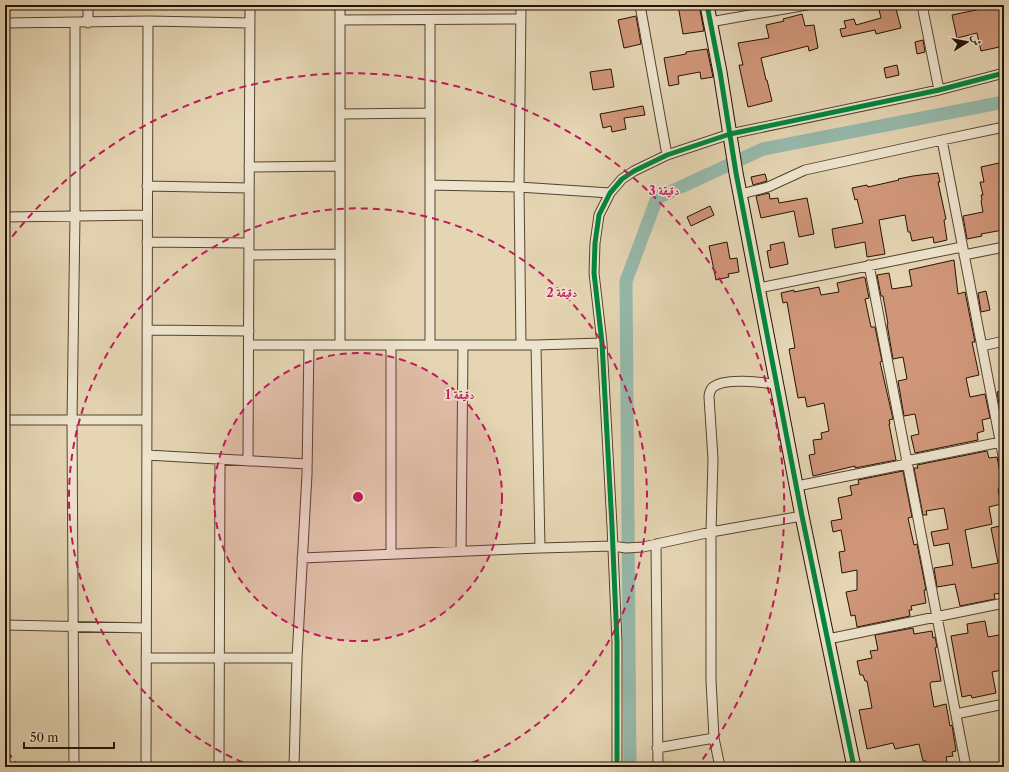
<svg xmlns="http://www.w3.org/2000/svg" width="1009" height="772" viewBox="0 0 1009 772" font-family="'Libre Caslon Text',Amiri,serif">
  <rect width="100%" height="100%" fill="#e5d5b3"/>
  <filter id="stains"><feTurbulence type="fractalNoise" baseFrequency=".005" numOctaves="4"/><feColorMatrix values="0 0 0 0 .2 0 0 0 0 .09 0 0 0 0 .02 0 0 0 .5 -.17"/></filter>
  <radialGradient id="worn" r=".72"><stop offset=".6" stop-color="#630" stop-opacity="0"/><stop offset="1" stop-color="#630" stop-opacity=".3"/></radialGradient>
  <g fill="none" stroke-linecap="round" stroke-linejoin="round">
    <!-- canal -->
    <path stroke="#96b9ab" stroke-width="13" d="M630 767 626 281 657 198 763 149 1004 102"/>
  </g>
  <!-- building -->
  <path fill="#d09679" stroke="#251204" d="M678 5H699L704 31 683 34Z
    M878 5H895L901 28 876 34 875 30 842 37 840 29 846 28 844 21 854 19 856 25 881 18Z
    M1000 5H1004V46L981 51 977 33 957 38 952 15Z
    M802 14 805 26 814 25 818 48 809 51 808 46 761 58 766 80H767L772 101 748 107 739 65H743L738 43 769 38 766 25 784 21 783 19Z
    M636 16 641 44 624 48 618 20Z
    M923 40 925 52 917 54 915 42Z
    M707 49 713 77 701 79 700 72 678 76 679 84 669 86 664 58 686 54V52Z
    M897 65 899 75 886 78 884 68Z
    M611 69 614 87 593 90 590 72Z
    M643 106 645 115 624 118 626 129 612 132 611 126 603 128 600 114Z
    M999 163 1004 187V220L1001 221 1003 230 981 234 982 236 967 239 963 216 983 212 981 201 982 200 981 195H983L980 182H984L981 167Z
    M938 173 940 182H938L946 219 944 220 947 240 934 243 933 237 912 241 910 232H908L905 215 879 220 885 254 867 257 865 242 835 248 832 229 863 223 857 199 855 200 852 188 867 185 868 187 899 180 898 179 913 176Z
    M765 174 767 181 753 185 751 177Z
    M769 193 770 199 778 198 779 203 807 198 814 234 799 237 794 211 761 218 756 196Z
    M710 206 714 215 691 226 687 217Z
    M727 242 730 259 737 258 739 272 728 274 729 277 716 280 709 246Z
    M784 242 788 264 770 268 767 251 771 250 770 245Z
    M954 260 958 294 965 292 975 342H972L979 375 966 378 970 397 985 394 990 418 982 420 984 431 977 433 978 440 915 453 911 436 919 434 915 414 904 416 898 381 907 379 903 357 893 359 887 324H888L883 296H881L877 275 889 273 892 289 912 286 909 270Z
    M864 277 865 278 869 298 865 299 871 327H875L882 361 880 362 893 419 889 420 890 424H889L896 460 855 468V466L813 476 809 455 815 454 813 440 822 439 821 433 829 431 824 403 807 407 805 397 798 398 789 349 795 348 787 302 783 303 781 293 794 290V292L819 287 821 295 839 292 837 283Z
    M986 291 990 310 981 312 978 293Z
    M1004 391V416H1001L997 392Z
    M987 451 989 458 997 457 1003 488 998 489 1001 504 989 507 992 524 965 530 972 568 998 563 991 528 1004 525V593L994 594 995 599 960 606 955 584 937 587 934 568 953 565 949 543 934 546 931 532 948 529 944 508 926 511 927 515H923L914 468H918L917 465Z
    M903 471 912 517 908 518 914 545 917 544 926 590H924L926 603 911 606 912 610H909L910 616 857 627 855 615 851 616 846 592 857 590V570L842 573 839 552 845 551 841 530 833 532 831 521 842 519 838 498 852 495 850 486 859 484 858 480Z
    M985 621 988 637 1004 634V649L1000 650 1002 670 992 672 996 693 972 698 971 695 962 697 951 636 968 633 967 624Z
    M913 628 914 634 932 631 933 638 935 637 937 647 935 648 941 681 931 682 930 684 934 707 946 704 950 726 952 725 956 751 952 752 953 756 946 757 948 767H928L926 761H923L919 744 895 749 893 743 867 749 859 710 872 708 867 681H865L863 675H860L857 661 872 658 870 651 878 650 875 635Z"/>
  <g fill="none" stroke-linecap="round" stroke-linejoin="round">
    <defs>
      <path id="street" d="M340 5V345
        M521 5 519 187 521 345
        M640 5 667 155
        M922 5 939 90
        M340 20 521 19
        M710 22 807 5
        M5 23 148 21 250 23
        M88 23V5
        M340 114 430 113
        M942 140 1004 461
        M249 167 340 166
        M430 185 519 187 610 193
        M147 186 249 188
        M741 194 768 187 805 170 942 140 1004 127
        M5 217 147 215
        M147 242 249 243
        M249 255 340 254
        M964 255 1004 247
        M869 265 966 767
        M759 288 962 247
        M147 330 249 331
        M249 345H536L602 343
        M430 345V20
        M536 345 540 548
        M982 346 1004 341
        M5 420H147
        M147 455 307 464
        M248 461 250 5
        M906 461 1001 442
        M797 486 907 464
        M656 544 658 767
        M461 551 463 345
        M391 554V345
        M302 558 540 548 613 546 626 548 643 547 711 532 802 516
        M5 625 146 628
        M828 639 1004 603
        M146 658H297
        M956 714 1004 704
        M657 748 714 738
        M74 767 72 421 75 216V23
        M146 767 148 21
        M219 767 220 459
        M294 767 297 658 307 474 309 345
        M617 767V642L612 526 602 343 594 273 595 243 599 215 610 193 622 179 634 171 667 155 730 134 939 90 1004 73
        M720 767 714 738 711 680V532L713 459 709 397C709 394 710 391 712 388 723 377 763 382 777 385"/>
      <path id="secondary" d="M707 5 720 72 736 173 802 516 854 767"/>
    </defs>
    <!-- street casing -->
    <use href="#street" stroke="#554330" stroke-width="11"/>
    <!-- secondary casing -->
    <use href="#secondary" stroke="#251204" stroke-width="15"/>
    <!-- street -->
    <use href="#street" stroke="#eee4ce" stroke-width="9"/>
    <!-- secondary -->
    <use href="#secondary" stroke="#eee4ce" stroke-width="13"/>
    <defs>
      <path id="cycleway" d="M707 5 720 72 736 173 802 516 854 767
        M617 767V642L612 526 602 343 594 273 595 243 599 215 610 193 622 179 634 171 667 155 730 134 939 90 1004 73"/>
    </defs>
    <!-- cycleway casing -->
    <use href="#cycleway" stroke="#eee4ce" stroke-width="8"/>
    <!-- cycleway -->
    <use href="#cycleway" stroke="#00873e" stroke-width="5"/>
  </g>
  <!-- distance rings -->
  <circle cx="358" cy="497" r="144" fill="#c2185b" fill-opacity=".12"/>
  <g fill="none" stroke="#c2185b" stroke-width="2" stroke-dasharray="7 5">
    <circle cx="358" cy="497" r="144"/>
    <path d="M254 767A289 289 0 1 1 462 767"/>
    <path d="M19 767A433 433 0 0 1 5 748M5 246A433 433 0 1 1 697 767"/>
  </g>
  <circle cx="358" cy="497" r="6" fill="#c2185b" stroke="#eee4ce" stroke-width="2"/>
  <g font-size="12" text-anchor="middle" font-weight="bold" fill="#c2185b" stroke="#eee4ce" stroke-width="3.5" stroke-linejoin="round" paint-order="stroke">
    <text x="664" y="195">3 دقيقة</text>
    <text x="562" y="297">2 دقيقة</text>
    <text x="460" y="399">1 دقيقة</text>
  </g>
  <!-- margin -->
  <rect width="1009" height="772" fill="none" stroke="#e5d5b3" stroke-width="20"/>
  <rect x="6" y="6" width="997" height="760" fill="none" stroke="#251204" stroke-width="2"/>
  <rect x="10" y="10" width="989" height="752" fill="none" stroke="#251204"/>
  <!-- north arrow -->
  <g transform="translate(967 42) rotate(79)" stroke="#eee4ce" stroke-width="3" paint-order="stroke">
  <path d="M0-3L7 15L0 10L-7 15Z" fill="#251204"/>
  <text y="-6" font-size="11" font-weight="bold" text-anchor="middle" fill="#251204">ش</text>
  </g>
  <!-- scale -->
  <path d="M24 742v6h90v-6" fill="none" stroke="#251204" stroke-width="2"/>
  <text x="30" y="742" font-size="12" fill="#251204" stroke="#eee4ce" stroke-width="3" paint-order="stroke">50 m</text>
  <rect width="100%" height="100%" filter="url(#stains)"/>
  <rect width="100%" height="100%" fill="url(#worn)"/>
</svg>
